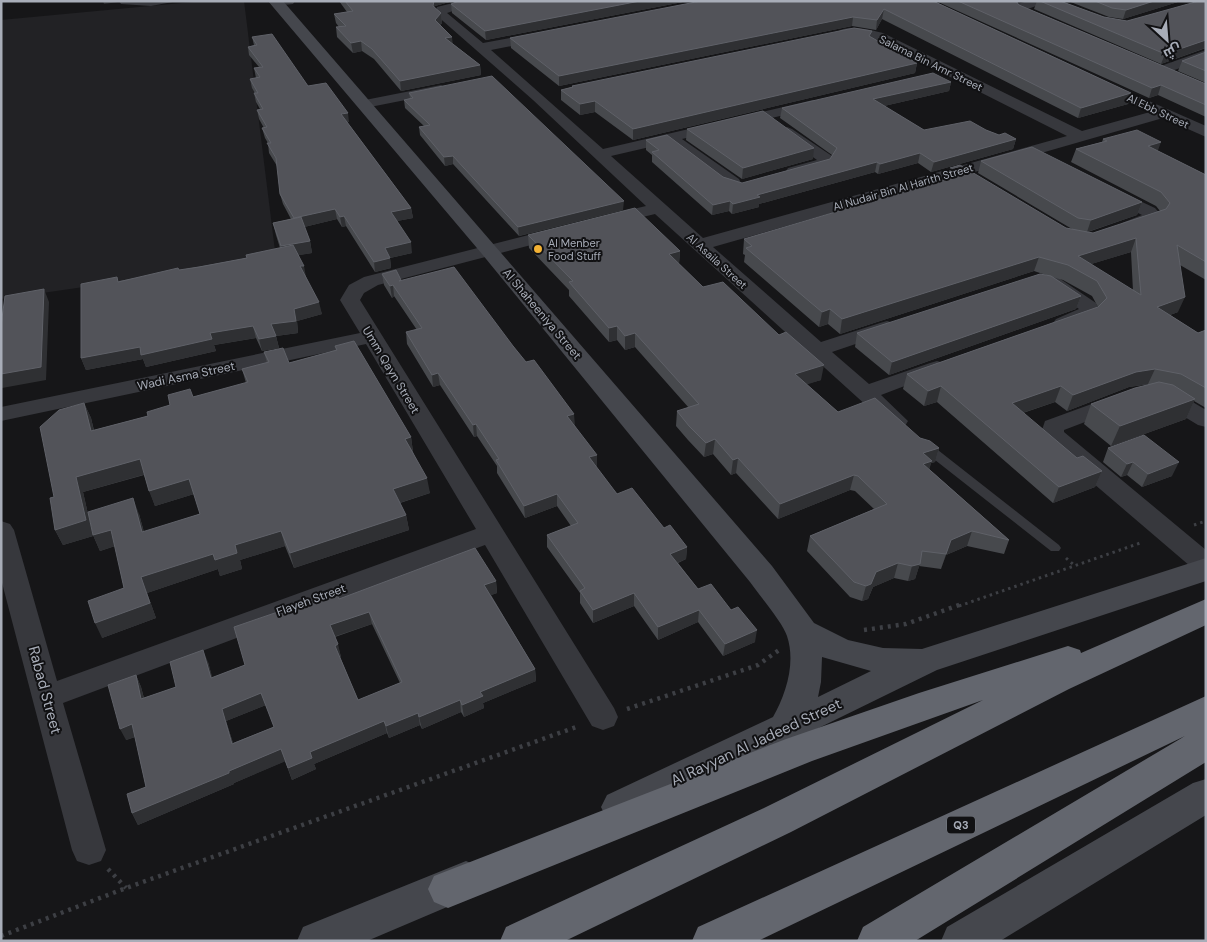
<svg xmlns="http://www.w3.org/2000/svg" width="1207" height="942" viewBox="0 0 1207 942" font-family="'DM Sans',Cairo,sans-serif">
  <rect width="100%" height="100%" fill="#161618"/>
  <!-- built -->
  <path fill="#222225" d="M203 1H244L276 259 1 299V20Z"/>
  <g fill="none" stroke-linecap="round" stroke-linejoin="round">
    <!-- path-far1 -->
    <path stroke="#3d3f44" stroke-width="3" stroke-dasharray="2.5 4" stroke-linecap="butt" d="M1194 525 1206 521
      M1066 558 1075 566
      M959 606 1143 542"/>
    <!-- path -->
    <path stroke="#3d3f44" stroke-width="4.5" stroke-dasharray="3 5" stroke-linecap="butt" d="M864 630 906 624 962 604
      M627 709 758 665 779 650
      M108 869 126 888
      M1 936 126 888 579 726"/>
    <!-- lane -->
    <path fill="#37383d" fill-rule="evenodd" d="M119 1H178L151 6 121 4Z
      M925 442 929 443 1059 545 1061 548 1059 551H1051L921 449 920 446Z"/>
    <!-- street -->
    <path fill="#37383d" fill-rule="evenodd" d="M272 1H295L293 4 273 6Z
      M461 1H482L447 13 483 43 542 32 547 33 548 36 547 39 491 50 603 149 813 100 818 101 820 104 818 107 682 139 739 179 741 183 739 187H727L667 143 611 156 703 238 1067 136 875 39 852 36 836 37 835 34C845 23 870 30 883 33L1082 131 1150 112 1096 87 1094 84 1101 80 1206 126V137L1163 118 713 247 821 342 880 323 887 321 894 323 897 327 894 331 832 352 869 384 930 363 937 361 944 363 948 367 944 371 881 395 908 421 905 426 897 428 889 426 655 214 610 225 604 224 601 220 604 216 646 206 533 100 435 14 437 7Z
      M1028 1H1049L1028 9 1050 18 1052 21 1050 24H1042L1017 13 1015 10 1017 4Z
      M1206 50V59L1160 75 1153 71 1155 68Z
      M441 85 448 89 446 92 365 108 358 104 365 100Z
      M787 127 792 129 832 156 834 159C826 170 802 178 788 174L786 171 788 168 817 160 782 135 779 132 782 129Z
      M1112 188 1155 208 1163 217 1160 221 1134 231H1122L1119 227 1122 223 1142 215 1106 197 1104 193 1106 189Z
      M560 227 566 228 569 232 566 236 378 285 364 293 360 300 614 708 618 717 614 726 603 730 592 726 485 545 63 703 106 850 101 861 89 865 77 861 72 850 1 579V521L10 524 14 530 57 681 476 529 366 344 1 421V407L360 333 340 300 349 285 364 277Z
      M1052 276 1059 278 1096 303 1100 312C1093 322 1068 330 1056 327L1053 323 1056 319 1079 309 1045 286 1042 282 1045 278Z
      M1163 387 1171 389 1206 410V427L1198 425 1155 399 1152 394 1155 389Z
      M1119 394 1127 396 1130 401 1127 406 1064 430V432L1206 550V575L1197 572 1052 448 1041 433 1045 421Z"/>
    <!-- secondary -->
    <path fill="#45474d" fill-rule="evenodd" d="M268 1H283L772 566 814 623 848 640 883 648 922 649 1206 558V581L937 670 633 819 620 824 607 819 601 807 607 795 773 717C786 694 796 663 787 636 783 623 759 595 750 582L482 254ZM822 657 871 671 818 697 821 682Z
      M1206 779V815L1000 941H941L947 927 1193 783Z
      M466 861 480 867 486 880 480 893 367 941H297L303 927Z"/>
    <!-- highway -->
    <path fill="#63666e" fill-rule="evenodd" d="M1206 599V625L1069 689 791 832 565 941H500L506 927 764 808 983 700 812 761 448 908 434 902 428 889 434 876 786 739 919 693 1068 646 1080 650 1081 653Z
      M1206 696V762L915 941H857L863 927 1185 736 758 941H692L698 927Z"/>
  </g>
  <!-- wall -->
  <path fill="#47494d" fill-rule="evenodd" d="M339 1H453L435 6V8L441 13 442 23 440 25 453 44 480 65 481 75 401 91 374 59 362 51 353 53 337 37 336 27H339L336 23 334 14 347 12Z
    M688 1 486 40 452 13 451 4Z
    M933 1 1131 93 1128 104 1078 118 882 19 876 30 852 26 559 86 511 48 510 38Z
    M936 1H1020L1017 2 1019 5 1206 84V117L1158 95 1149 98Z
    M1037 1H1060L1104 17 1127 21 1206 1V48L1161 64 1034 9Z
    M1068 1H1181L1123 19 1109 17Z
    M252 37 349 122H347L411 208 413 218 397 221 412 253 390 258 391 268 375 272 346 226 342 227 337 219 304 227 310 241 312 253 298 255 306 277 322 314 297 321 298 333 276 336 279 348 262 351 256 338 214 345 216 351 146 367 143 359 86 370 81 358 119 281 247 258 280 248 276 235 273 223 291 219 283 204 280 194 277 166 269 153 268 143 265 138 262 128H264L259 119 257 110 260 109 256 102 254 93H255L252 88 250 79 256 78 254 68 259 67 249 55 248 47 254 45Z
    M871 37 917 63 915 73 633 140 595 112 580 115 561 100V90L572 87V86Z
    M1206 52V83L1178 71 1182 61Z
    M951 82 949 91 884 106 924 130H986L999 135 1016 139 1013 149 931 172 918 163 878 174 875 172 759 204V207L732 214 729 211 712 215 652 162V155L646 150V140L723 177 742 183 830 159 832 155 780 118 782 108Z
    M409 93 623 210 519 236 453 164 445 166 420 135 419 127 424 126 405 108 404 100 410 98Z
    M687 129 813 159 742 179 686 140Z
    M1103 139 1158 151 1206 175V280L1180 265 1178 312 1170 315 1198 333 1206 330V408L1194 401 1186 419 1111 446 1084 424 1091 404 1150 384 1129 387 1067 411 1055 402 1023 413 1077 458 1102 471 1095 487 1053 503 937 402 924 406 903 389 907 374 1098 307 1092 296 1063 280 1052 277 1081 296 1076 309 889 375 855 347 857 333 1049 276 1034 271 840 334 828 324 819 327 744 262 745 255 743 254 744 239 947 180 950 168 1066 228 1072 229 978 173 981 161 1142 202 1137 215 1088 232 1093 233 1160 211 1156 206 1071 162 1076 149 1102 142ZM1131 252 1133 291 1091 264Z
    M528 235 680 251 679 264 703 287 821 380 806 384 838 412 920 438 939 448 935 462 931 463 929 469 1009 540 1004 554 967 546 946 555 941 569 919 566 915 579 908 581 894 578 873 587 868 599 862 601 850 597 807 551 810 536 874 509 855 491 850 490 778 519 736 473 731 475 713 454 704 457 688 440 676 426 677 411 689 408 635 347 625 350 617 340 609 342 569 296V290L529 248Z
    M382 274 401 280 513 346 575 426 596 467 617 494 664 528 687 547 686 559 678 563 698 589 755 642 723 656 698 622 658 640 634 606 593 623 580 603V593L547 547V535L571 526 557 506 525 518 497 473V466L477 436 474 437 440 385 433 387 407 344 406 332 417 330 394 296 392 298 384 285Z
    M335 346 411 437 413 452 430 493 400 503 406 515 409 530 294 568 285 546 240 560 242 569 220 576 218 569 147 593 156 618 102 638 124 588 115 546 100 551 93 535 139 514 144 532 200 514 194 494 155 506 144 475 83 492 93 536 63 545 55 530 54 497 84 403 91 418 94 430 148 416 170 405 193 397 246 383 242 369 267 363 264 352 289 363 336 350Z
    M1108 448 1172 476 1142 487 1127 475 1121 477 1103 462Z
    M496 581 497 593 491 595 535 669 536 681 483 703 484 708 464 717 461 712 422 729 420 725 389 738 387 733 314 764 316 769 292 780 285 761 234 783V784L138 825 132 813 146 787 135 737 126 740 136 675 141 687 144 698 176 687 208 662 212 678 245 665 339 599ZM372 624 400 683 358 700 340 657H341L335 637ZM266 705 274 727 233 743 226 721Z"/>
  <!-- shaded-wall -->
  <path fill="#2f3033" d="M103 1H118V2L104 4Z
    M434 1H453L435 6 434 15 433 6Z
    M640 1H688L486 40 485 31Z
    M1154 1H1181L1123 19 1126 10Z
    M884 9 882 19 876 30 877 20Z
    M441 13 442 23 436 29 435 20Z
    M853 17 852 26 559 86V76Z
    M452 37 453 46 445 38Z
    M1206 40 1205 48 1161 64 1165 54Z
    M361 41 362 51 353 53 351 43Z
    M917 63 915 73 633 140V129Z
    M480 65 481 75 401 91 400 81Z
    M951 82 949 91 871 109 873 99Z
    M1161 85 1158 95 1149 98 1152 88Z
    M1131 93 1128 104 1078 118 1081 108Z
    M595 101V112L580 115V104Z
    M348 113 349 122 343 123 341 114Z
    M1016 139 1013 149 931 172 934 162Z
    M1161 142 1156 156 1148 146Z
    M814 148 813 159 742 179 743 168Z
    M920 153 918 163 878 174 880 164Z
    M453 156V164L445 166 444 157Z
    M877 162 875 172 759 204V207L732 214 733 204 757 195Z
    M624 201 623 210 519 236 518 227Z
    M730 201 729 211 712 215 713 205Z
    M1142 202 1137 215 1087 232 1091 220Z
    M411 208 413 218 392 222 391 212Z
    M335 209 337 219 296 229 294 218Z
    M344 216 346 226 342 227 340 217Z
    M1136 238 1131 252 1075 269 1078 256Z
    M310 241 312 253 284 258 281 246Z
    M411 242 412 253 390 258 391 268 375 272 374 262 385 248Z
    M680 251 679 264 669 254Z
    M1039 257 1034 271 840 334 842 319Z
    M300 266H304L306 277Z
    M393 285 394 296 392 298 390 286Z
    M44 289 49 302 46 380 2 388 1 387V374Z
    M1081 296 1076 309 889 375 892 362Z
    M1185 297 1178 312 1151 322 1157 307Z
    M319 302 322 314 297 321 298 333 276 336 279 348 262 351 259 339 271 324 294 309Z
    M830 309 828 324 819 327 822 312Z
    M253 326 256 338 214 345 216 351 146 367 143 359 86 370 81 358 210 333Z
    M617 326V340L609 342V328Z
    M635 333V347L625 350V336Z
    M824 365 821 380 793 389 795 374Z
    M1155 369 1148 384 1129 387 1067 411 1073 395 1136 372Z
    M438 373 440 385 433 387 432 375Z
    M941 386 937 402 924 406 928 391Z
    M1061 386 1055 402 1007 418 1012 403Z
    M1195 399 1186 419 1111 446 1120 426Z
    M84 403 91 418 97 446 91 431Z
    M574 414 575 426 567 416Z
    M476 424 477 436 474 437 473 425Z
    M411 437 413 452 405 439Z
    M715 439 713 454 704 457 706 443Z
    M939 448 935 462 931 463 928 475 919 479 923 453Z
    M597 455V467L589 457Z
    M738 458 736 473 731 475 733 460Z
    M140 459 146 474 83 492 93 536 63 545 55 530 76 477Z
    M1133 462 1127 475 1121 477 1127 464Z
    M1179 462 1172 476 1142 487 1148 474Z
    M1102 471 1095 487 1053 503 1059 487Z
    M854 475 850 490 778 519 780 504Z
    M427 478 430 493 396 504 393 489Z
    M189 479 194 494 155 506 149 491Z
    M557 494V506L525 518 524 506Z
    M133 498 139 514 148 548 142 532Z
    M406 515 409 530 294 568 290 553Z
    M111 530 118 545 100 551 93 535Z
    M281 531 285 546 240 560 242 569 220 576 218 569 147 593 156 618 102 638 95 623 141 577 235 545Z
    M972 531 967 546 946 555 941 569 951 540Z
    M687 547 686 559 670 566V554Z
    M898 563 894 578 873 587 868 599 862 601 866 586 876 572Z
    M920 564 915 579 908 581 912 566Z
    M496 581 497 593 486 597 484 585Z
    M634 593V606L593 623V610Z
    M699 610 698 622 658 640V627Z
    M369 612 372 624 333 637 330 625Z
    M757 630 755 642 723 656 725 644Z
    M338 644 341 657 338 658 335 646Z
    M203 650 208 662 216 690 211 678Z
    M535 669 536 681 483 703 484 708 464 717 462 705 480 692Z
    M136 675 141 687 147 711 141 699Z
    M261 693 266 705 226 721 237 756 232 744 222 709Z
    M460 700 461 712 422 729 419 717Z
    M418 713 420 725 389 738 386 726Z
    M384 721 387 733 314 764 316 769 292 780 288 768 310 752Z
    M132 724 138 736 126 740 120 729Z
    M281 749 286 761 234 783V784L138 825 132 813Z"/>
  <!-- building -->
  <path fill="#525359" stroke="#5f6168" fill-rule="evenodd" d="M345 1H434L433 6 441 13 435 20 452 37 445 38 480 65 400 81 372 49 361 41 351 43 336 27 346 26 334 14 353 11Z
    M459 1H640L485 31 451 4Z
    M701 1H933L1131 93 1081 108 884 9 877 20 853 17 559 76 510 38Z
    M958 1H1016L1019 5 1206 84V105L1161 85 1152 88Z
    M1040 1H1060L1104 17 1127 21 1199 1H1206V40L1165 54Z
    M1095 1H1154L1126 10 1112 8Z
    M854 28 872 31 869 36 917 63 633 129 595 101 580 104 561 90 573 87 572 86Z
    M272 34 308 86 326 83 348 113 341 114 411 208 391 212 411 242 385 248 390 258 374 262 344 216 340 217 335 209 294 218 280 194 276 158 267 143H271L262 128 267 127 257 110 263 109 254 93H258L250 79 260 77 254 68 263 67 248 47 257 45 252 37Z
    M1206 52V71L1182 61Z
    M933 73 951 82 873 99 924 130 970 121 986 130 999 135 1005 133 1016 139 934 162 920 153 880 164 877 162 757 195 760 197 733 204 730 201 713 205 652 152 659 150 646 140 667 135 723 177 742 183 830 159 837 148 782 108Z
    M492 76 624 201 518 227 453 156 444 157 419 127 430 125 404 100 413 98 409 93Z
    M763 111 814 148 743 168 687 129Z
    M1137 130 1161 142 1148 146 1206 175V262L1177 245 1185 297 1157 307 1198 333 1206 330V388L1181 374 1155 369 1136 372 1073 395 1061 386 1012 403 1077 458 1083 456 1102 471 1059 487 941 386 928 391 907 374 1098 307 1107 298 1097 281 1068 265 1039 257 842 319 830 309 822 312 746 248 752 246 744 239 961 175 950 168 960 165 1066 228 1093 233 1166 209 1170 203 1161 192 1076 149 1107 141 1103 139ZM1136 238 1141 295 1078 256Z
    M1032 147 1142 202 1091 220 1078 218 981 161Z
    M635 208 680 251 669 254 703 287 723 282 779 335 786 332 824 365 795 374 838 412 875 398 920 438 930 441 939 448 923 453 932 461 923 464 1009 540 972 531 951 540 946 554 922 551 920 564 912 566 898 563 876 572 871 584 866 586 854 582 810 536 887 504 858 476 854 475 780 504 738 458 733 460 715 439 706 443 689 426 677 411 699 404 635 333 625 336 617 326 609 328 569 282 573 281 528 235Z
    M301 217 310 241 281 246 273 223Z
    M293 245 304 266H300L319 302 294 309 296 321 271 324 276 336 259 339 253 326 210 333 212 339 141 355 140 347 81 358V284L117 277 118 282 178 268 179 270 199 267 247 258 246 255Z
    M454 267 513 346 526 362 534 360 574 414 567 416 597 455 589 457 617 494 632 488 664 528 670 525 687 547 670 554 698 589 711 584 731 610 738 607 757 630 725 644 699 610 658 627 634 593 593 610 580 591 585 588 547 535 578 523 557 494 524 506 496 460 499 459 476 424 473 425 438 373 432 375 406 332 422 328 393 285 390 286 382 274 396 270 401 280 399 281Z
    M1040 274 1051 276 1081 296 892 362 857 333Z
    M44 289 41 367 1 374V326L5 296Z
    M354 341 411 437 405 439 427 478 393 489 406 515 290 553 281 531 235 545 237 553 215 560 213 554 141 577 150 603 95 623 88 601 124 588 111 530 93 535 88 512 133 498 142 532 200 514 189 479 149 491 140 459 76 477 86 520 55 530 50 498 54 497 40 427 59 410 84 403 91 431 148 416 147 412 170 405 168 395 190 389 193 397 248 382 242 369 269 362 264 352 283 348 289 363 337 350 335 346Z
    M1159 382 1173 385 1195 399 1120 426 1091 404 1135 388Z
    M1144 435 1179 462 1148 474 1133 462 1127 464 1108 448Z
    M475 548 496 581 484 585 535 669 480 692 483 696 462 705 460 700 419 717 418 713 386 726 384 721 310 752 312 758 288 768 281 749 229 771V773L132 813 127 794 146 787 132 724 120 729 108 685 136 675 141 699 176 687 170 662 203 650 211 678 245 665 234 627 336 592 339 599ZM369 612 402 682 358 700 335 646 338 644 330 625ZM261 693 274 727 232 744 222 709Z"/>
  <!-- markers -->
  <circle fill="#f2b134" stroke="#111113" stroke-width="2" cx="538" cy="249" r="5"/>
  <g text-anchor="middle" stroke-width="4" stroke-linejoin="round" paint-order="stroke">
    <!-- far-street labels -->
    <g font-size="11" fill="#a8adb8" stroke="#111113">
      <text transform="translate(931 63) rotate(26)" y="4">Salama Bin Amr Street</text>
      <text transform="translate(1158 111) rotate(25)" y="4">Al Ebb Street</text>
      <text transform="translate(903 187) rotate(-16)" y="4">Al Nudair Bin Al Harith Street</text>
      <text transform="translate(717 261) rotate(42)" y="4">Al Asaila Street</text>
    </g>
    <!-- far-poi labels -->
    <g font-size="11" fill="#a8adb8" stroke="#111113" text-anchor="start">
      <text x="548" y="247">Al Menber<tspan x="548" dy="13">Food Stuff</tspan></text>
    </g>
    <!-- shield labels -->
    <rect fill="#111113" stroke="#7b7e86" stroke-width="1" x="947" y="816.5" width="28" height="17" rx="4"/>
    <g font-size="11" font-weight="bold" fill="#a8adb8">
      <text x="961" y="829">Q3</text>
    </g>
    <!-- street labels -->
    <g font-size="12" fill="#a8adb8" stroke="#111113">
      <text transform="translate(542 314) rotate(50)" y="4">Al Shaheeniya Street</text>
      <text transform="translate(391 370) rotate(59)" y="4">Umm Qayn Street</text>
      <text transform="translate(186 376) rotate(-12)" y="4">Wadi Asma Street</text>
      <text transform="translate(311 600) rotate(-20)" y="4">Flayeh Street</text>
    </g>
    <!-- near-street labels -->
    <g font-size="15" fill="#a8adb8" stroke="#111113">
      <text transform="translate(45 690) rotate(75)" y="5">Rabad Street</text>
      <text transform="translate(756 742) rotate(-25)" y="5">Al Rayyan Al Jadeed Street</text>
    </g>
  </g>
  <!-- border -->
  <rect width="1207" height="942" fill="none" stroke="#a8adb8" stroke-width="5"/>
  <!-- north arrow -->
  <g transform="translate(1167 40) rotate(154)" stroke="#111113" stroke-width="4" paint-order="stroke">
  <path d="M0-4L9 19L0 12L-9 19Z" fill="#a8adb8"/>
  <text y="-8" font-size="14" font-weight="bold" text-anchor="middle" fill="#a8adb8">ش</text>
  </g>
</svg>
